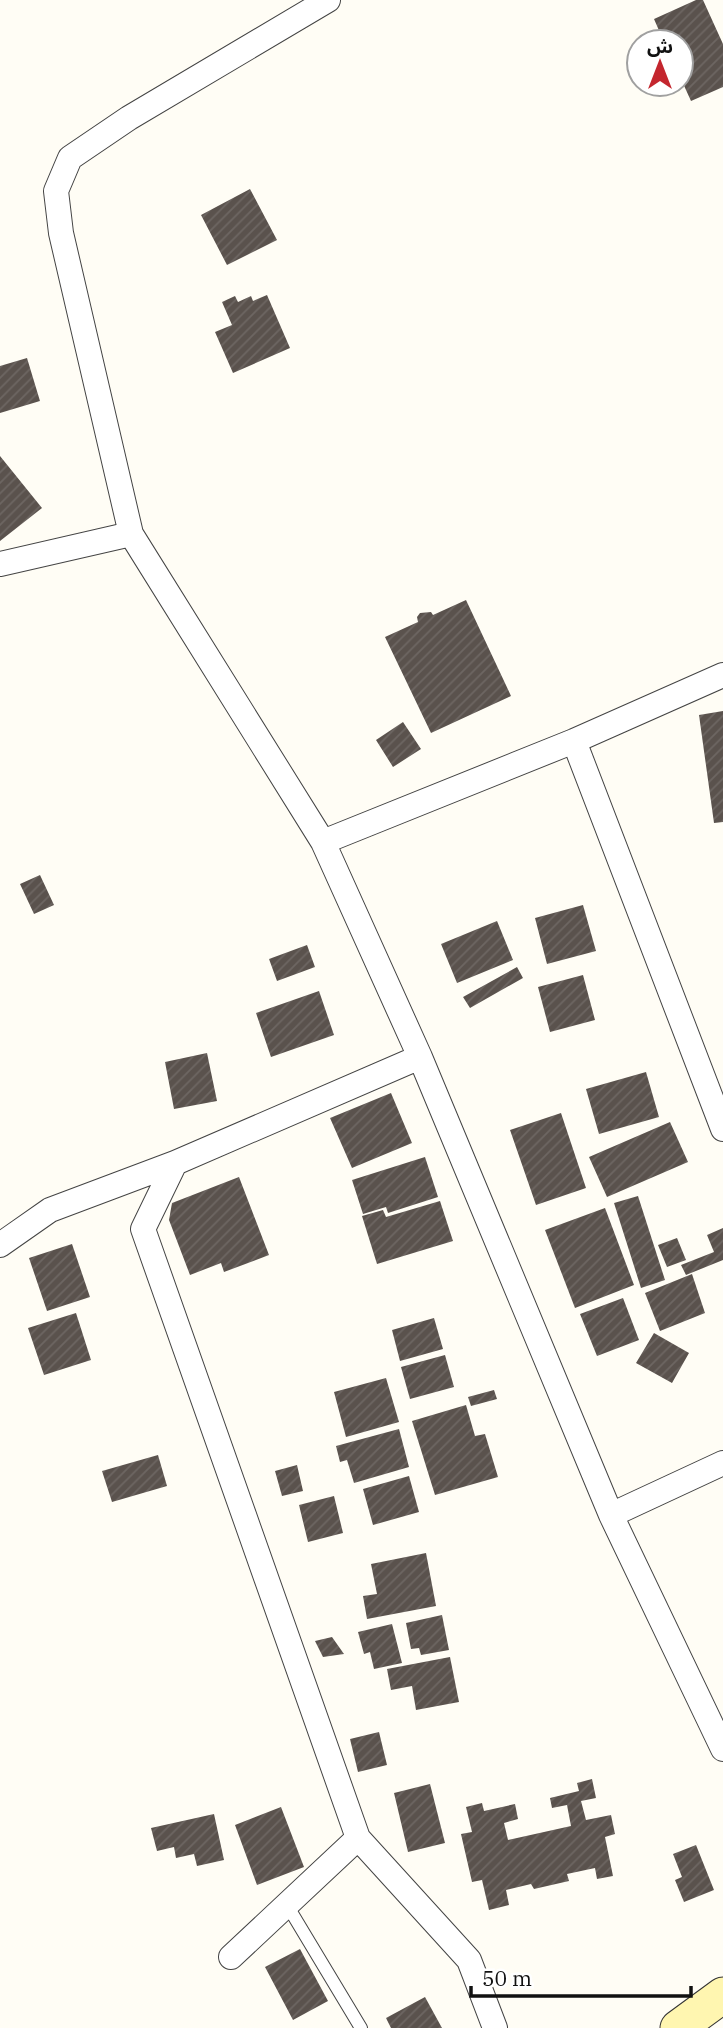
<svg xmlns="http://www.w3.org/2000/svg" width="723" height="2028" viewBox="0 0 723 2028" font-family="'IBM Plex Serif','Noto Sans Arabic',serif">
  <defs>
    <pattern id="building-hatch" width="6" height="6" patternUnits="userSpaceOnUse" patternTransform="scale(1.75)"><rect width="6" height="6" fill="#5a524d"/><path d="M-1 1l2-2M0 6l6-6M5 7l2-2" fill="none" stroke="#6d6662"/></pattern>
  </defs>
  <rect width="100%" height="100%" fill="#fffdf5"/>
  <!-- building -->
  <path fill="url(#building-hatch)" d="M696 0H703L723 44V87L691 101 681 79V42H664L654 19Z
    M250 189 277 240 227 265 201 215Z
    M267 295 290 348 233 373 215 332 232 325 222 302 235 296 238 302 251 296 253 301Z
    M27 358 40 401 0 413V366Z
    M0 456 42 508 0 541Z
    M466 600 511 696 431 733 385 637 418 622 417 617 420 613 431 612 433 615Z
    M723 711V822L714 823 699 715Z
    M403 722 421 749 393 767 376 740Z
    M40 875 54 905 34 914 20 884Z
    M583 905 596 951 547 964 535 918Z
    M497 921 513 960 457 983 441 944Z
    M307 945 315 967 277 981 269 959Z
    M517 967 523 978 470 1008 463 997Z
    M583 975 595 1020 550 1032 538 987Z
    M319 991 334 1035 271 1057 256 1013Z
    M207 1053 217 1101 174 1109 165 1062Z
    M646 1072 659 1117 599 1134 586 1089Z
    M391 1093 412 1143 352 1168 330 1118Z
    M561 1113 586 1188 536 1205 510 1130Z
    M670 1122 688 1162 607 1197 589 1157Z
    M425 1157 438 1197 388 1213 386 1207 363 1214 352 1180Z
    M239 1177 269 1255 224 1272 221 1263 190 1275 169 1220 172 1203Z
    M638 1196 665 1280 641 1288 614 1203Z
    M440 1201 453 1241 377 1264 362 1216 383 1210 386 1217Z
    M605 1208 634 1285 575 1308 545 1230Z
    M723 1228V1260L686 1275 681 1265 714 1252 707 1235Z
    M677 1238 686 1260 667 1267 658 1245Z
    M72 1244 90 1297 47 1311 29 1258Z
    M692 1274 705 1313 660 1331 645 1293Z
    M623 1298 639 1340 597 1356 580 1314Z
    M76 1313 91 1360 44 1375 28 1328Z
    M434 1318 443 1349 400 1361 392 1330Z
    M654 1333 689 1353 672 1383 636 1363Z
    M445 1355 454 1387 410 1399 401 1367Z
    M386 1378 399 1422 346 1437 334 1392Z
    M494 1390 497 1399 471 1406 468 1397Z
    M466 1405 475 1436 485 1434 498 1477 435 1495 412 1421Z
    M399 1429 409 1467 354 1483 347 1460 340 1462 336 1446Z
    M158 1455 167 1486 112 1502 102 1471Z
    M297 1465 303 1491 282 1496 275 1471Z
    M409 1476 419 1512 373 1525 363 1489Z
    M334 1496 343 1533 308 1542 299 1505Z
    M426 1553 436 1606 367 1619 363 1596 377 1594 371 1564Z
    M442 1615 449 1650 421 1655 419 1648 411 1649 406 1623Z
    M392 1624 402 1663 374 1669 370 1652 364 1654 358 1632Z
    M332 1637 344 1654 323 1657 315 1641Z
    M450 1657 459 1702 416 1710 412 1686 391 1690 387 1669Z
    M379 1732 387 1765 358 1772 350 1739Z
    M592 1779 596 1798 581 1801 586 1820 611 1815 615 1834 605 1837 613 1876 597 1879 595 1868 567 1874 569 1881 534 1889 531 1884 506 1890 509 1905 489 1910 482 1880 472 1882 461 1834 472 1832 466 1807 482 1803 484 1811 515 1804 518 1819 504 1823 508 1840 571 1826 567 1805 552 1808 550 1798 579 1791 577 1783Z
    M430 1784 445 1843 408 1852 394 1793Z
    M281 1807 304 1867 257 1885 235 1825Z
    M214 1814 224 1860 197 1866 194 1854 176 1858 174 1847 157 1851 151 1828Z
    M696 1845 714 1890 684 1902 675 1880 682 1877 673 1854Z
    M300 1949 328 2001 293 2020 265 1967Z
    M425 1997 442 2028H391L386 2018Z"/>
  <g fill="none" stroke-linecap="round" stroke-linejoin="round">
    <defs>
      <path id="lane" d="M287 1905 361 2028"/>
      <path id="street" d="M328 0 129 118 70 158 56 191 61 233 131 534 323 842 420 1057 611 1515 723 1749
        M0 564 131 534
        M574 741 723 1129
        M323 842 574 741 723 675
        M420 1057 175 1163 143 1229 358 1838 469 1960 495 2028
        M0 1245 50 1210 175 1163
        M611 1515 723 1463
        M231 1957 358 1838"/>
      <path id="secondary" d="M678 2028 723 1995"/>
    </defs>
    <!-- lane casing -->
    <use href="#lane" stroke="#444" stroke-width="14"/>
    <!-- street casing -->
    <use href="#street" stroke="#444" stroke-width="26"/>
    <!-- secondary casing -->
    <use href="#secondary" stroke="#333" stroke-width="37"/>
    <!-- lane -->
    <use href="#lane" stroke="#fff" stroke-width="12"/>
    <!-- street -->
    <use href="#street" stroke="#fff" stroke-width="24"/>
    <!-- secondary -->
    <use href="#secondary" stroke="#fff6b0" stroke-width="35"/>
  </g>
  <!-- north arrow -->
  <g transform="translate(660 63)"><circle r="33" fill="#ffffff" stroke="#a0a0a0" stroke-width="2"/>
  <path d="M0-5L12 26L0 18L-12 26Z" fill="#c4262e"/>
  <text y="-10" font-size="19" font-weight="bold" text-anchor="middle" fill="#111111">ش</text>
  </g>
  <!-- scale -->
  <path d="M471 1986v10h220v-10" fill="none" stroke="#111111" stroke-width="3.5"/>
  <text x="482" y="1986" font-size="21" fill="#111111" stroke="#ffffff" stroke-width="5" paint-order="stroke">50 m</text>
</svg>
